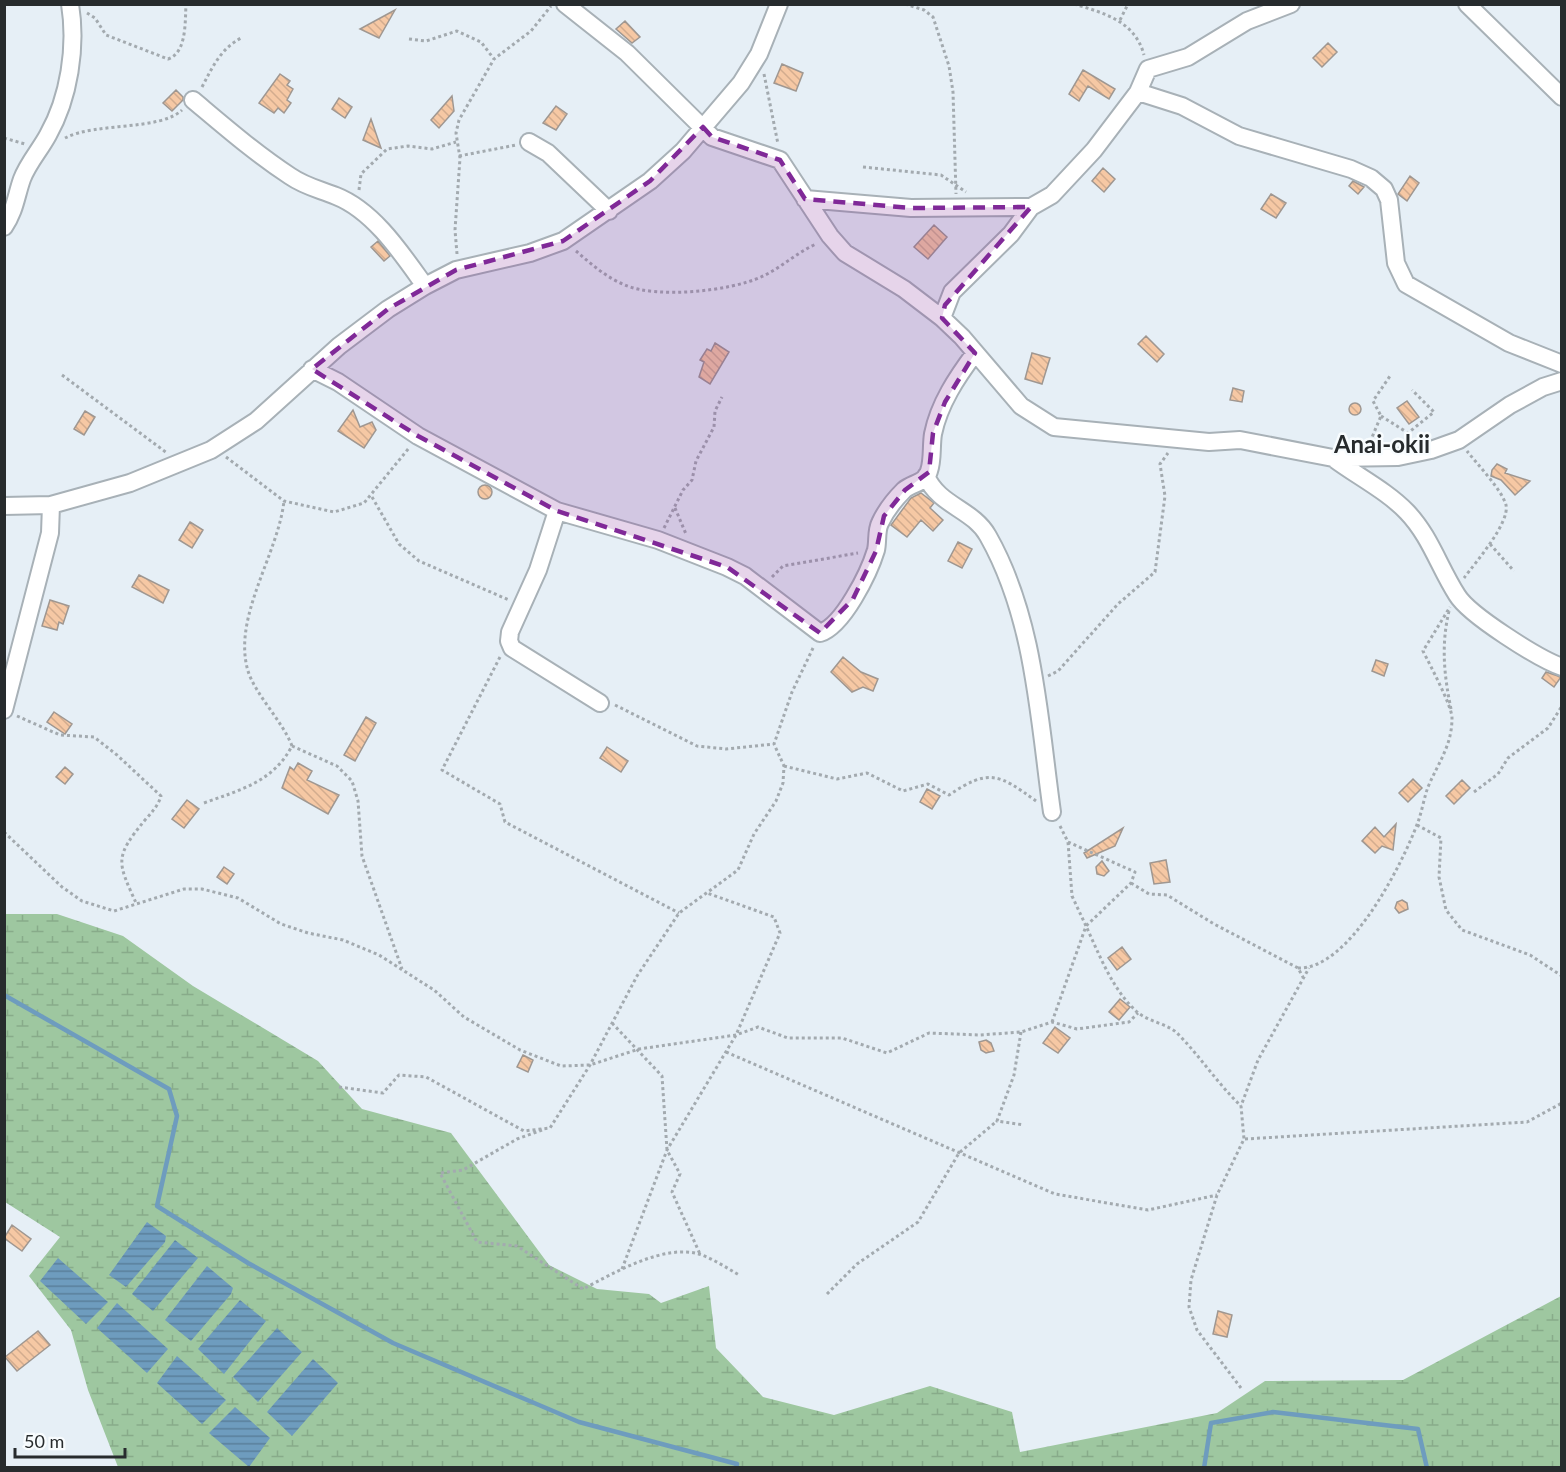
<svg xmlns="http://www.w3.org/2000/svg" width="1566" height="1472" viewBox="0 0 1566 1472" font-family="Lato,sans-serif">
  <defs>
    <pattern id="wetland-marsh" width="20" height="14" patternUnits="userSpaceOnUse" patternTransform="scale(1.5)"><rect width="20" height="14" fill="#9ec7a0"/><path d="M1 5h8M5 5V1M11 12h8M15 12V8" fill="none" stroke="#88ab8a"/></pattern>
    <pattern id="water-rules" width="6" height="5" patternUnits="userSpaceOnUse" patternTransform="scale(1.5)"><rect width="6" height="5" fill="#6e9cbe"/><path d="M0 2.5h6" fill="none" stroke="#5a7f9b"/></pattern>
    <pattern id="building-back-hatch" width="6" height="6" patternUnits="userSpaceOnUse" patternTransform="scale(1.5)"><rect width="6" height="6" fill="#f6c8a4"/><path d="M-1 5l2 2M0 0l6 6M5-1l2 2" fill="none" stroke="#d3ac8e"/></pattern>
  </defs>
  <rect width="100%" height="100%" fill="#e6eff6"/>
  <!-- wetland -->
  <path fill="url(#wetland-marsh)" d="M4 914H57L123 936 193 986 318 1061 362 1109 451 1133 549 1265 597 1289 649 1294 661 1303 709 1286 716 1348 763 1397 834 1415 930 1386 1012 1412 1020 1452 1217 1413 1265 1381 1403 1380 1561 1296V1467H118L88 1390 71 1330 29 1276 60 1237 5 1202Z"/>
  <!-- water -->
  <path fill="url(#water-rules)" d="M147 1222 166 1236 165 1242 126 1287 109 1275Z
    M175 1240 198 1258 153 1311 132 1294Z
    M58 1258 108 1302 86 1324 40 1281Z
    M207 1266 233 1288 231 1294 191 1341 165 1320Z
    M240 1300 266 1321 224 1374 198 1349Z
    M117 1303 168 1349 147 1373 97 1328Z
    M277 1328 302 1352 258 1402 233 1377Z
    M177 1356 226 1400 202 1424 157 1383Z
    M313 1359 338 1383 292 1436 267 1412Z
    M235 1407 270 1438 249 1467 209 1433Z"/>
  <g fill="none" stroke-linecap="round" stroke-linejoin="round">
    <!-- stream -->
    <path stroke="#6e9cbe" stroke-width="4.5" d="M4 995 169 1089 177 1116 157 1206 248 1263 393 1343 579 1422 737 1464 736 1468
      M1204 1468 1211 1423 1273 1412 1418 1429 1427 1468"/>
  </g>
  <!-- building -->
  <path fill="url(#building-back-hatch)" stroke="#9f9791" stroke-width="1.5" d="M395 10 379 38 360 29Z
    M625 21 640 37 632 43 616 29Z
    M1328 43 1337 52 1322 67 1313 58Z
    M782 64 803 73 796 91 774 83Z
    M1083 70 1115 89 1109 99 1088 86 1079 101 1069 94Z
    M280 74 290 81 287 85 293 89 287 100 291 103 284 113 278 108 274 113 259 103Z
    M176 90 183 97V100L172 111 163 103Z
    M452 96 454 111 439 128 431 120Z
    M339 98 352 107 345 118 332 109Z
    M556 106 567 114 556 130 543 123Z
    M371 119 381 148 363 140Z
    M1103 168 1115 179 1104 192 1092 181Z
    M1410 176 1419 183 1407 201 1398 194Z
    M1353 181 1364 187 1358 194 1349 186Z
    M1271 194 1286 203 1276 218 1261 209Z
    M934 225 947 237 928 259 914 247Z
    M378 241 390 256 384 261 371 247Z
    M1146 336 1164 354 1157 362 1138 344Z
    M715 343 729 352 710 384 699 377 704 362 700 360 707 349 711 351Z
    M1032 353 1050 358 1042 384 1025 379Z
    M1233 388 1244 391 1242 402 1230 400Z
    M1407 401 1419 417 1409 424 1397 408Z
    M1349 409a6 6 0 1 1 12 0a6 6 0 1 1-12 0Z
    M353 410 360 427 372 422 376 430 364 448 338 431Z
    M85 411 95 417 84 435 74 429Z
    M1497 464 1507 469 1505 473 1530 481 1515 495 1501 480 1491 476 1492 470Z
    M478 492a7 7 0 1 1 14 0a7 7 0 1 1-14 0Z
    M921 493 934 503 930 508 943 520 933 531 921 520 907 537 891 525 911 498Z
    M190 522 203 530 192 548 179 540Z
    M958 542 972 549 962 568 948 561Z
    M139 575 169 590 163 603 132 587Z
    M50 600 69 606 63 624 59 622 57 630 42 626Z
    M843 657 861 672 878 679 873 691 863 687 852 692 831 672Z
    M1376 660 1388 664 1384 676 1372 671Z
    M1546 672 1561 677 1554 687 1542 678Z
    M54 712 72 724 65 734 47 722Z
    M366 717 376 723 355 761 344 755Z
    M607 747 628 761 621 772 600 758Z
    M298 763 312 771 307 780 339 795 328 814 282 788 290 767 294 770Z
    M65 767 73 774 65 784 56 777Z
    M1413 779 1422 788 1408 802 1399 793Z
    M1462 780 1470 788 1454 804 1446 796Z
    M927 789 940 796 932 809 920 802Z
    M187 800 199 809 184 828 172 819Z
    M1396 824 1393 850 1382 846 1375 853 1362 841 1375 827 1384 837Z
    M1123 828 1115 846 1087 858 1084 853Z
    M1166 860 1170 882 1154 884 1150 863Z
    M1102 861 1109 871 1104 876 1097 874 1096 867Z
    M224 867 234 874 227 884 217 877Z
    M1402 900 1407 903 1408 909 1399 913 1395 908 1397 902Z
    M1122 947 1131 959 1117 970 1108 958Z
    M1120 999 1130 1007 1119 1020 1109 1012Z
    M1055 1027 1070 1038 1058 1053 1043 1043Z
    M986 1040 991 1043 994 1051 986 1053 981 1050 979 1042Z
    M523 1055 533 1060 528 1072 517 1067Z
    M12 1225 31 1239 22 1251 4 1238Z
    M1218 1311 1232 1315 1227 1337 1213 1334Z
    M38 1331 50 1345 17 1371 5 1357Z"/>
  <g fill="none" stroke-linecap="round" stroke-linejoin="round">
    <defs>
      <path id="minor" d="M565 4 627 53 712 137 780 160 830 236 845 253 904 289 942 318 962 337 1021 406 1054 427 1209 442 1240 440 1333 458 1398 457 1431 450 1459 440 1510 405 1543 387 1562 381
        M1467 4 1562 97
        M1138 92 1182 106 1239 136 1351 169 1371 178 1384 189 1389 200 1396 263 1406 284 1509 343 1562 364
        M193 100C224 126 255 153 290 176 306 187 319 189 336 196 374 211 402 254 425 286
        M529 142 548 153 609 211
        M805 199 911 208 1031 207 1052 195 1094 150 1138 92 1148 69 1188 57 1247 21 1291 4
        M4 227C15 211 16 196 22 179 28 163 40 150 48 135 69 98 77 47 70 4
        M942 318 952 292 1011 234 1031 207
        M312 369 338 382 418 436 557 511 658 540 727 567 745 576 820 633C843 626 869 573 876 550 878 542 876 531 880 523 885 512 895 499 904 490 912 483 926 483 929 471 933 460 931 446 933 434 939 404 957 377 975 353
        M1333 458C1357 476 1387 491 1407 512 1430 536 1439 567 1457 595 1469 615 1539 659 1562 667
        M926 476C939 506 973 509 988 536 1035 619 1039 720 1052 812
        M4 506 51 505 130 483 211 450 256 421 339 346 388 309 425 286 456 270 530 253 563 241 650 181 683 151 741 83 759 54 779 4
        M557 511 538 570 510 632 509 641 512 648 600 703
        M4 710 50 533 51 505"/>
    </defs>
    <!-- minor casing -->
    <use href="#minor" stroke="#a8b1b7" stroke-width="20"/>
    <!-- path -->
    <path stroke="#a3aaaf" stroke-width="3" stroke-dasharray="3 3" stroke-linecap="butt" d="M905 4 924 10 933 17 949 66 953 92 956 194
      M1074 4C1104 13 1135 21 1144 55
      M87 13 95 18 106 35 168 59C187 53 185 21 186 4
      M1120 20 1128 4
      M409 39 426 41 457 31 481 42 494 59
      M764 74 778 144
      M202 87C213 66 221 48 243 37
      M4 138 25 144
      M65 138C96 122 160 131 182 110
      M459 156 516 145
      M863 167 941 175 966 192
      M359 190 361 174 387 149 408 146 432 149 456 142
      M576 251C591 264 607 278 625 285 657 299 730 291 761 277 781 268 796 253 816 244
      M457 254 455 230 460 158 456 133 459 120 494 59 531 31 551 6
      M62 375 167 453
      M1381 416 1408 433 1434 412 1412 390
      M1370 442 1381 416 1373 401 1390 376
      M226 457 284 501 334 512 364 503 409 448
      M372 497 399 544 419 561 509 600
      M675 508 686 534
      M664 528 683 490 692 480 696 461 714 427 715 411 722 397
      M1490 544 1514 571
      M772 577 783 566 858 553
      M1464 578C1475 563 1510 523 1506 505 1502 490 1477 464 1467 451
      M1449 611C1441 645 1444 675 1451 709
      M500 657 442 770 500 804 505 822 679 913
      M1048 676 1058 671 1118 604 1155 572 1165 496 1160 464 1168 453
      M615 705 697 746 726 749 774 744
      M17 716 60 735 94 737 117 755 161 796C158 806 152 812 145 820 114 858 117 861 137 905
      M292 746 337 766 352 781 358 801 362 856 402 969
      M784 766 837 779 867 773 903 791 928 784 949 795C989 768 999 774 1036 801
      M1474 792 1498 774 1508 758 1548 728 1562 706
      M204 803C240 790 273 782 292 746 283 722 255 694 248 671 232 617 278 555 284 501
      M1417 825 1441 838 1439 877 1446 910 1462 930 1530 955 1562 976
      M4 832 62 887 82 901 114 911 184 889H202L238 898 281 924 308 933 343 940 379 955 434 990 464 1017 520 1050 561 1066 590 1065 639 1049 736 1035 758 1027 788 1038H842L887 1053 929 1033 980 1035 1021 1032 1052 1022 1077 1029 1129 1022 1138 1013
      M1068 842 1135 872 1131 883 1086 926C1100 956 1112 989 1137 1012 1149 1022 1168 1024 1177 1033 1200 1056 1217 1083 1241 1106
      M1131 883 1149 894 1167 895 1214 924 1298 968 1304 979
      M1298 968C1349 970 1402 865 1418 822 1422 811 1424 798 1428 787 1438 763 1452 746 1452 718 1452 706 1430 665 1423 651L1450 607
      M1052 1022 1086 926 1072 896 1068 842 1059 824
      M612 1023 662 1076 667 1150 680 1174 672 1192 700 1254
      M1021 1032 1014 1075 997 1121 1024 1125
      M726 1052 1055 1194 1148 1210 1217 1195
      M339 1087 383 1093 399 1075 426 1077 524 1131 550 1128 590 1065 637 976 679 913 738 870 754 834 776 801 783 783 784 766 774 744 792 692 814 646
      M542 1130 517 1139 463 1170 440 1173 477 1242 517 1246 583 1289C614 1273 666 1242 702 1255 715 1260 727 1268 739 1275
      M1245 1139 1527 1122 1562 1103
      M622 1269 667 1150 736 1035 780 933 774 917 707 893
      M827 1294 857 1264 918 1222 959 1153 997 1121
      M1241 1388 1197 1330 1189 1307 1191 1280 1217 1195 1244 1139 1241 1106 1258 1060 1309 968"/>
    <!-- minor -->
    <use href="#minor" stroke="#fff" stroke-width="16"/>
  </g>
  <!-- marked area -->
  <path fill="#802998" fill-opacity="0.2" stroke="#802998" stroke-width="4.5" stroke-dasharray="12 8" stroke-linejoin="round" d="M703 127 712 137 780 160 805 199 911 208 1031 207 945 305 942 318 975 353 945 402 933 433 929 472 905 490 884 516 876 551 853 599 820 633 727 567 557 511 418 436 312 369 388 309 456 270 563 241 650 181Z"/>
  <g text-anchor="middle" stroke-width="5" stroke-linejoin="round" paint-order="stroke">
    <!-- quarter labels -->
    <g font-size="24" font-weight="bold" fill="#272b2d" stroke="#f8fcfe">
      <text x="1382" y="453">Anai-okii</text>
    </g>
  </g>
  <!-- border -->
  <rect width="1566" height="1472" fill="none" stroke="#272b2d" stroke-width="12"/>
  <!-- scale -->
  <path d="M15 1448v9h110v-9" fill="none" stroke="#272b2d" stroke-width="3"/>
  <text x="24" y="1448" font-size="18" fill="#272b2d" stroke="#f8fcfe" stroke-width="4.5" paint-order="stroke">50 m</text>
</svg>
